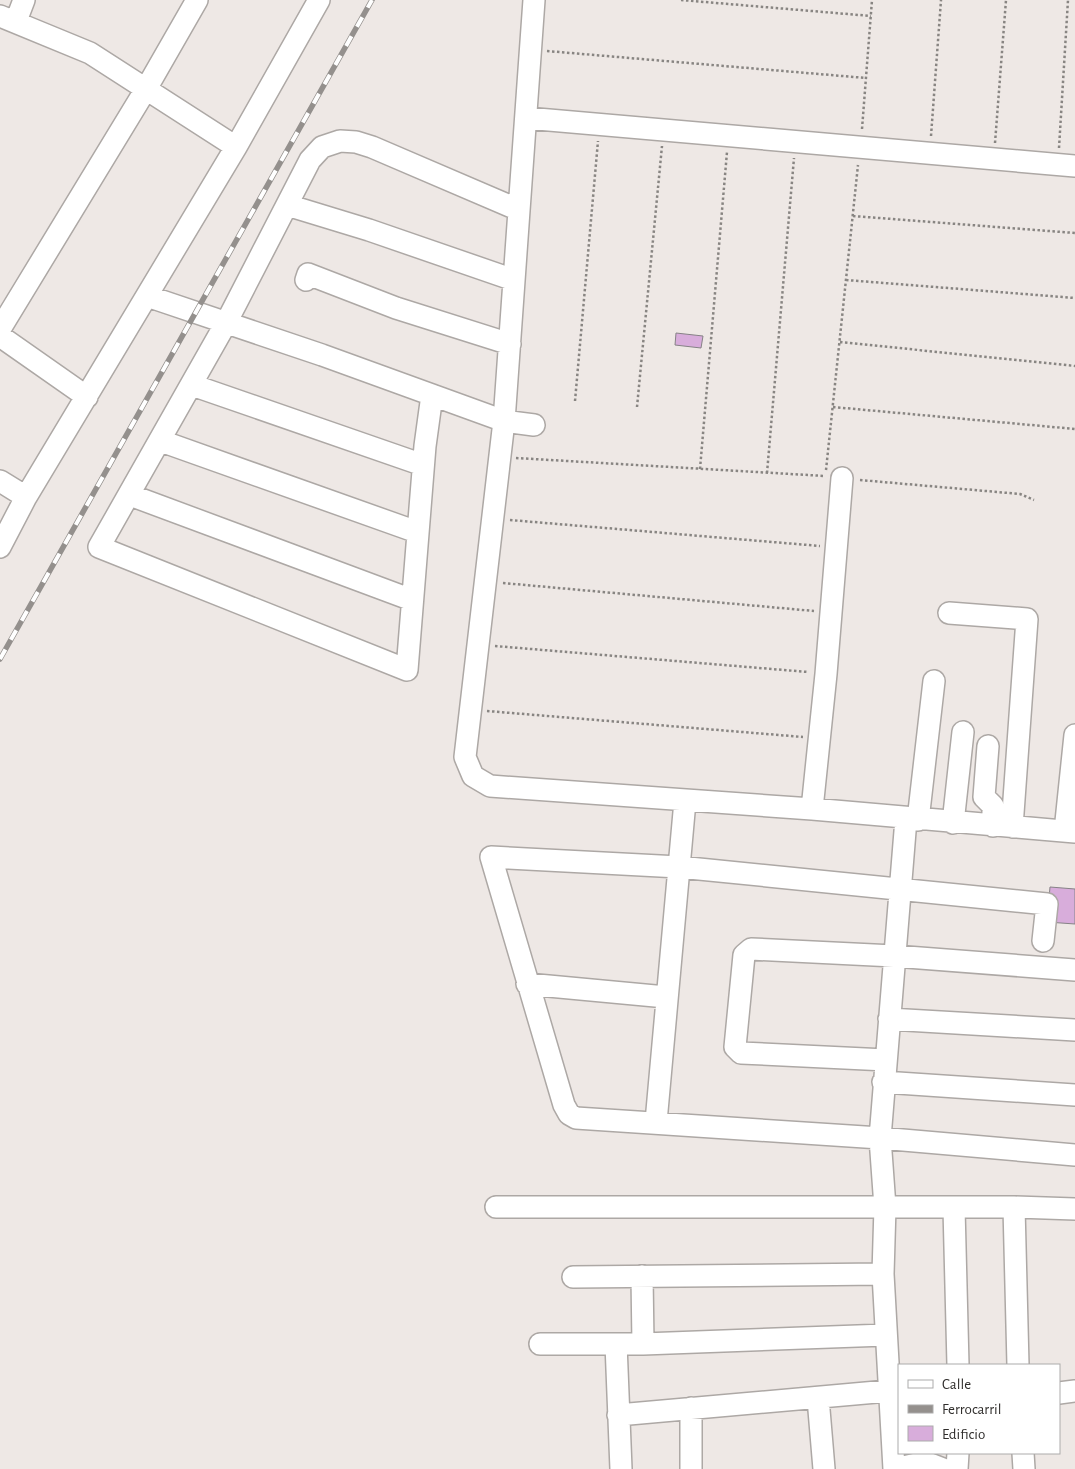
<svg xmlns="http://www.w3.org/2000/svg" width="1075" height="1469" viewBox="0 0 1075 1469" font-family="'Alegreya Sans',sans-serif">
  <rect width="100%" height="100%" fill="#eee8e5"/>
  <!-- building -->
  <path fill="#d8addb" stroke="#868286" d="M676 333 703 336 701 348 675 345Z
    M1050 887 1075 889V924L1047 922Z"/>
  <g fill="none" stroke-linecap="round" stroke-linejoin="round">
    <defs>
      <path id="minor" d="M534 0 504 421 465 757 473 776 490 786 812 809 1075 832
        M0 16 90 53 236 147
        M16 21 24 0
        M526 118 1075 166
        M287 205 369 230 514 280
        M306 280 308 274 396 308 510 344
        M147 296 322 355 504 421 534 425
        M0 329 146 89 197 0
        M0 336 87 397
        M192 385 423 465
        M432 395 425 446 407 670 99 547 226 323 310 160 322 147 340 141 356 142 372 147 519 210
        M161 441 417 532
        M0 481 26 497
        M130 495 412 600
        M0 547 26 497 236 147 319 0
        M949 613 1027 619 1012 827
        M988 746 984 797 993 806V826
        M812 809 826 674 842 478
        M918 820 934 681
        M953 823 963 732
        M1065 831 1075 735
        M1043 941 1047 904 679 867 491 857 564 1105 569 1114 576 1118 880 1138 1075 1155
        M527 984 666 997
        M889 1019 1075 1030
        M886 1060 741 1053 735 1047 744 955 751 949 894 956 1075 970
        M883 1082 1075 1095
        M656 1122 685 801
        M496 1207H1014L1075 1209
        M1014 1207 1018 1365
        M954 1208 958 1365
        M642 1276 643 1344
        M573 1277 883 1274
        M540 1344H643L885 1335
        M616 1344 621 1469
        M1059 1393 1075 1391
        M818 1398 824 1469
        M618 1415 888 1391
        M1023 1453 1024 1469
        M691 1469V1408
        M894 1469 883 1274 885 1207 880 1138 906 819
        M895 1469 925 1462 943 1469
        M957 1469 958 1453"/>
    </defs>
    <!-- minor casing -->
    <use href="#minor" stroke="#ada8a5" stroke-width="24"/>
    <!-- path -->
    <path stroke="#888582" stroke-width="2.5" stroke-dasharray="2.5 2.5" stroke-linecap="butt" d="M681 0 871 16
      M547 51 866 78
      M862 129 872 0
      M931 136 941 0
      M995 143 1006 0
      M1059 148 1068 0
      M853 216 1075 233
      M846 280 1075 298
      M840 342 1075 366
      M575 401 598 141
      M637 407 662 146
      M833 407 1075 429
      M516 458 825 476
      M700 469 727 152
      M826 470 858 165
      M767 473 794 158
      M860 480 1020 494 1034 500
      M510 520 820 546
      M503 583 814 611
      M495 646 808 672
      M487 711 803 737"/>
    <!-- minor -->
    <use href="#minor" stroke="#fff" stroke-width="21"/>
    <defs>
      <path id="rail" d="M0 659 372 0"/>
    </defs>
    <!-- rail casing -->
    <use href="#rail" stroke="#94908d" stroke-width="5.5"/>
    <!-- rail -->
    <use href="#rail" stroke="#fff" stroke-width="4" stroke-dasharray="11" stroke-linecap="butt"/>
  </g>
  <!-- legend -->
  <rect x="898" y="1364" width="162" height="90" fill="#ffffff" stroke="#acabab"/>
  <rect x="908" y="1380" width="25" height="8" fill="#ffffff" stroke="#acabab"/>
  <text x="942" y="1389" font-size="15" fill="#302e2c">Calle</text>
  <rect x="908" y="1405" width="25" height="8" fill="#94908d" stroke="#acabab"/>
  <text x="942" y="1414" font-size="15" fill="#302e2c">Ferrocarril</text>
  <rect x="908" y="1426" width="25" height="15" fill="#d8addb" stroke="#acabab"/>
  <text x="942" y="1439" font-size="15" fill="#302e2c">Edificio</text>
</svg>
